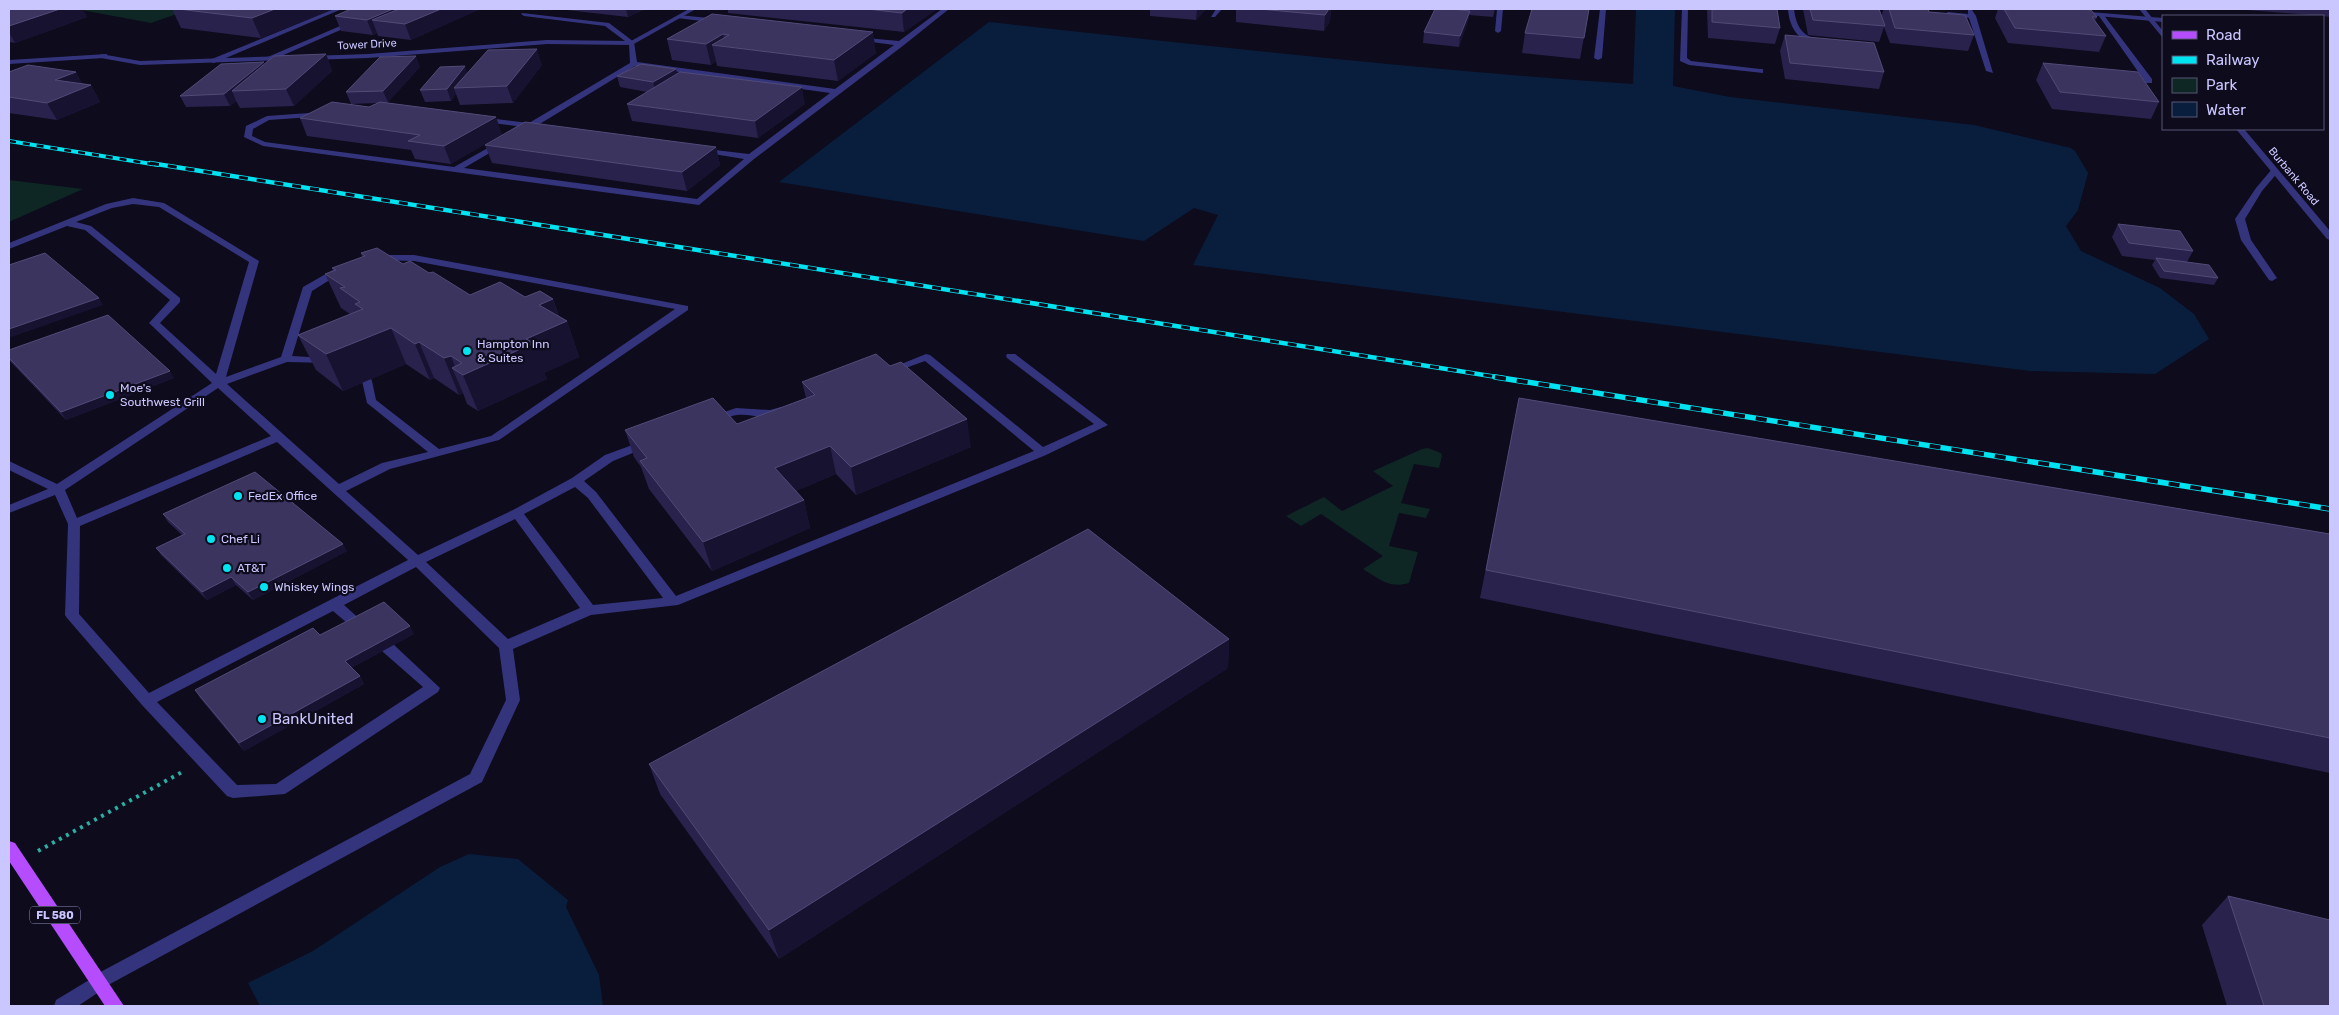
<svg xmlns="http://www.w3.org/2000/svg" width="2339" height="1015" viewBox="0 0 2339 1015" font-family="Rubik,sans-serif">
  <rect width="100%" height="100%" fill="#0d0b1c"/>
  <!-- green -->
  <path fill="#0e2624" d="M76 9H191L151 23Z
    M9 180 83 189 9 222Z
    M1428 448 1441 453 1442 456 1439 468 1414 464 1401 503 1430 509 1426 518 1399 513 1389 546 1418 552 1409 583C1390 589 1379 579 1363 569L1383 556 1321 514 1301 526 1286 516 1324 497 1342 511 1393 486 1373 471 1422 449Z"/>
  <!-- water -->
  <path fill="#091e3d" d="M1636 9H1675L1673 86 1730 97 1974 125 2071 148 2075 151 2088 173 2078 210 2066 226 2081 251 2160 288 2194 314 2209 339 2155 374 2030 371 1193 265 1218 215 1194 208 1144 241 779 182 989 22C1203 45 1418 70 1633 84Z
    M469 854 518 859 568 900 566 907 599 975 603 1006H260L248 983 313 951 440 867Z"/>
  <g fill="none" stroke-linecap="round" stroke-linejoin="round">
    <!-- path -->
    <path stroke="#29b0a2" stroke-width="4" stroke-dasharray="3 5" stroke-linecap="butt" d="M38 851 184 771"/>
    <!-- service -->
    <path fill="#34347d" fill-rule="evenodd" d="M334 9H342L214 63 207 61Z
      M380 9H388L270 61 263 59Z
      M942 9H949L904 45 754 159 699 205 263 146 244 137 246 126 267 116 323 112H326V116L269 120 253 129 252 136 265 142 454 167 502 140 506 142 505 144 464 168 697 199 744 159 701 152H698V148L749 154 830 93 635 66 538 125H541V129L477 121 476 119 480 117 529 123 630 63 629 44 605 26 524 16 521 14 522 13 609 23 634 42 637 62 835 89 894 45 857 40 855 39V37L899 41Z
      M1216 9H1222L1215 17H1211Z
      M1497 9H1503L1501 31 1498 33 1495 31Z
      M1600 9H1606L1602 58 1598 60 1594 58Z
      M1682 9H1688L1687 58 1691 61 1760 69H1763V73L1689 65 1680 61Z
      M1788 9H1794C1796 26 1802 36 1819 40V42C1799 44 1789 27 1788 9Z
      M1968 10H1972L1976 16 1993 73 1986 71 1969 18 1945 14 1948 12 1968 14Z
      M2099 14H2103L2152 79V83H2146L2099 16Z
      M679 15 718 19 721 21 718 23 677 18V16Z
      M107 54V58H104L9 64V60Z
      M2275 168 2279 171 2262 191 2245 219 2251 240 2277 278 2272 281 2269 280 2241 240 2235 219 2256 188 2272 169Z
      M133 198 164 203 259 261 226 377 281 357 303 287 338 267H344V271L312 291 292 356 326 358 331 361 330 363 287 362 227 384 339 484 382 463 428 452 367 403 362 381 363 379H371L372 381 376 400 439 449 491 436 675 309 414 261 378 260 375 259V255H414L688 306V310L499 440 390 469 346 491 418 555 513 510 572 478 605 455 646 440 652 444 650 446 613 461 584 481 596 492 676 596 1034 451 925 361 889 374 884 371 926 354 930 355 1043 447 1094 424 1007 358 1006 356 1007 354H1015L1108 425 1046 455 678 605 591 615 513 649 520 700 482 782 99 990 93 988 90 982 93 976 470 774 506 700 499 648 416 567 344 605 363 622 365 625 363 628H353L333 611 157 702 237 785 276 784 423 687 383 652 381 648 383 644H393L440 688 438 692 285 794 233 798 227 796 142 705 67 618 65 615 68 524 55 495 9 513V505L48 489 9 470V461L57 484 212 383 149 323 170 300 85 230 67 226 9 249V243L106 204ZM133 204 159 207 249 262 216 374 160 323 180 302V298L91 226 76 222 112 208ZM218 388 271 436 77 518 65 490ZM277 442 408 560 149 693 79 614 80 526ZM575 487 588 498 663 598 593 605 524 514ZM515 519 580 608 508 639 426 562Z
      M781 407 785 408 787 410C774 424 754 413 737 415 729 416 720 421 711 423L705 420 707 418 736 408 770 410Z"/>
    <!-- minor -->
    <path fill="#34347d" fill-rule="evenodd" d="M689 9H696L632 45 547 44 368 58 309 60 305 58 309 56 368 54 547 40 631 41Z
      M2139 9H2145L2163 31V38Z
      M101 54 140 61 287 56 291 58 287 60 140 65 101 58Z
      M2236 129H2244L2330 231V240L2327 239Z"/>
    <!-- tertiary -->
    <path fill="#34347d" fill-rule="evenodd" d="M2078 11 2163 18V22L2076 14 2075 13Z
      M99 974 105 976 108 982 105 988 78 1006H54L56 1000Z"/>
    <!-- primary -->
    <path fill="#b54dff" fill-rule="evenodd" d="M9 841 15 843 124 1006H105L9 861Z"/>
    <defs>
      <path id="rail-far2" d="M9 141 158 165"/>
      <path id="rail-far1" d="M150 163 1503 378"/>
      <path id="rail" d="M1495 377 2330 509"/>
    </defs>
    <!-- rail-far2 casing -->
    <use href="#rail-far2" stroke="#00e3f1" stroke-width="4"/>
    <!-- rail-far1 casing -->
    <use href="#rail-far1" stroke="#00e3f1" stroke-width="4.5"/>
    <!-- rail casing -->
    <use href="#rail" stroke="#00e3f1" stroke-width="5.5"/>
    <!-- rail-far2 -->
    <use href="#rail-far2" stroke="#0d0b1c" stroke-width="2.5" stroke-dasharray="7" stroke-linecap="butt"/>
    <!-- rail-far1 -->
    <use href="#rail-far1" stroke="#0d0b1c" stroke-width="3" stroke-dasharray="9" stroke-linecap="butt"/>
    <!-- rail -->
    <use href="#rail" stroke="#0d0b1c" stroke-width="4" stroke-dasharray="11" stroke-linecap="butt"/>
  </g>
  <!-- wall -->
  <path fill="#29224c" d="M9 9 87 17 15 43 9 42Z
    M172 9H333L261 38 181 28Z
    M351 9H480L411 40 378 36 377 33 373 35 341 31 335 16Z
    M558 9H645L628 17Z
    M728 9H937L904 32 728 13Z
    M1150 9H1206L1196 20 1150 16Z
    M1236 9H1331L1330 21 1324 31 1236 22Z
    M1435 9H1495L1493 17 1469 15 1468 21 1459 47 1423 43 1424 32Z
    M1589 9 1580 59 1522 53 1525 33Z
    M1707 9H1777L1780 28 1775 44 1708 38Z
    M1803 9H1879L1881 16 1884 9H1928L1929 12 1974 35 1968 51 1890 43 1884 27 1879 42 1808 35Z
    M1998 9H2080L2097 17 2095 21 2106 36 2099 52 2008 43 1995 18Z
    M2234 9H2330V17L2323 16Z
    M712 14 876 53 838 81 717 66 716 61 711 65 672 60 667 39Z
    M1785 35 1884 72 1879 89 1785 79 1780 51Z
    M326 54 332 71 294 106 240 108 236 101 230 106 186 107 180 96 264 64Z
    M2043 63 2159 102 2151 119 2052 109 2036 80Z
    M542 65 513 103 460 105 456 94 451 101 425 102 420 90 468 73Z
    M420 67 388 102H386L502 134 451 164 415 159 411 150 307 136 300 118 369 107 378 103 351 104 346 92Z
    M676 69 677 73 805 104 758 138 632 121 627 104 647 92 620 87 617 76Z
    M9 72H76L82 84 91 85 100 102 57 120 9 113Z
    M485 145 716 147 720 165 687 191 492 163Z
    M2118 224 2193 251 2187 262 2218 278 2214 285 2160 278 2152 265 2155 260 2122 256 2112 237Z
    M361 253 403 264 429 273 470 295 553 299 559 316 567 321 579 357 544 373 547 379 478 411 467 404 463 393 459 395 434 378 430 380 406 364 343 391 316 370 298 335 350 314 341 308 325 274 334 270 332 268 362 257Z
    M9 350 174 378 66 420 9 360Z
    M802 382 971 447 856 495 836 474 796 491 804 500 810 528 712 571 649 489 641 467 634 457 625 430 737 424 806 398Z
    M1514 425 2330 534V773L1480 598Z
    M163 514 347 551 253 600 236 585 207 600 161 555 156 548 182 535 168 522Z
    M414 634 351 668 360 676 364 684 244 751 200 698 195 690 320 635Z
    M1229 639 1228 668 779 959 660 794 649 764Z
    M2228 896 2330 1006H2227L2202 925Z"/>
  <!-- shaded-wall -->
  <path fill="#171230" d="M60 9H83L87 17 15 43 9 32V26Z
    M275 9H333L261 38 252 18Z
    M393 9H434L372 20 377 33 373 35 367 20Z
    M441 9H480L411 40 405 24Z
    M626 9H645L628 17Z
    M907 9H937L904 32 902 13Z
    M1197 9H1206L1196 20Z
    M1329 9H1331L1330 21 1324 31 1325 15Z
    M1470 11 1468 21 1459 47 1460 36Z
    M873 32 876 53 838 81 834 60Z
    M723 34 725 46 712 45 716 61 711 65 706 44Z
    M537 49 542 65 513 103 507 86Z
    M326 54 332 71 294 106 286 89Z
    M416 56 420 67 388 102 383 91Z
    M264 62 269 74 232 91 236 101 230 106 224 94Z
    M465 66 469 78 454 88 456 94 451 101 447 89Z
    M676 69 679 81 656 93 653 82Z
    M76 72 84 88 91 85 100 102 57 120 47 103 55 80Z
    M802 87 805 104 758 138 755 121Z
    M496 117 502 134 451 164 444 146Z
    M716 147 720 165 687 191 682 172Z
    M99 298 103 305 9 338V329Z
    M553 299 561 324 567 321 579 357 544 373 547 379 478 411 463 375 526 339 539 305Z
    M391 328 406 364 343 391 326 354Z
    M419 342 434 378 430 380 415 344Z
    M451 356 456 370 452 368 463 393 459 395 444 358Z
    M170 371 174 378 66 420 61 412Z
    M967 419 971 447 856 495 851 467Z
    M830 446 836 474 782 497 775 468Z
    M804 500 810 528 712 571 703 542Z
    M343 544 347 551 253 600 248 592Z
    M231 577 236 585 207 600 202 592Z
    M410 626 414 634 349 669 345 661Z
    M1229 639 1228 668 779 959 769 930Z
    M360 676 364 684 244 751 239 743Z"/>
  <!-- building -->
  <path fill="#3a345f" stroke="#514b78" d="M9 9H60L9 26Z
    M178 9H275L252 18Z
    M351 9H393L367 20 335 16Z
    M399 9H441L405 24 372 20Z
    M867 9H907L902 13Z
    M1259 9H1329L1325 15Z
    M1435 9H1451L1470 11 1460 36 1424 32Z
    M1532 9H1589L1584 38 1525 33Z
    M1712 9H1777L1780 28 1712 22Z
    M1810 9H1879L1885 26 1813 20Z
    M1889 9H1928L1929 12 1965 15 1974 35 1895 28Z
    M2004 9H2080L2091 10 2097 17H2092L2106 36 2015 28Z
    M712 14 873 32 834 60 712 45 729 35 723 34 706 44 667 39Z
    M1785 35 1874 43 1884 72 1790 63Z
    M537 49 507 86 454 88 488 50Z
    M326 54 286 89 232 91 274 56Z
    M416 56 383 91 346 92 380 57Z
    M264 62 224 94 180 96 221 64Z
    M2043 63 2138 72 2159 102 2060 92Z
    M641 64 676 69 653 82 617 76Z
    M28 65 76 72 55 80 91 85 47 103 9 97V72Z
    M465 66 447 89 420 90 440 67Z
    M680 72 802 87 755 121 627 104Z
    M332 102 369 107 380 102 496 117 444 146 408 141 420 135 300 118Z
    M525 122 716 147 682 172 485 145Z
    M2118 224 2180 231 2193 251 2129 243Z
    M377 248 403 264 410 261 429 273 433 272 470 295 500 282 525 297 540 291 553 299 539 305 567 321 526 339 534 343 463 375 452 368 462 363 451 356 444 358 419 342 415 344 391 328 326 354 298 335 363 309 355 304 360 302 340 288 345 287 325 274 336 270 332 268 365 256 361 253Z
    M45 253 99 298 9 329V265Z
    M2156 258 2209 265 2218 278 2164 271Z
    M108 315 170 371 61 412 9 358V350Z
    M876 354 890 366 901 362 967 419 851 467 830 446 775 468 804 500 703 542 640 461 647 458 625 430 713 398 737 424 815 395 802 382Z
    M1519 398 2330 534V738L1486 570Z
    M255 472 343 544 248 592 231 577 202 592 156 548 185 534 163 514Z
    M1088 529 1229 639 769 930 649 764Z
    M384 602 410 626 345 661 360 676 239 743 195 690 313 628 320 635Z
    M2228 896 2330 920V1006H2264Z"/>
  <!-- markers -->
  <g fill="#00e3f1" stroke="#0d0b1c" stroke-width="2">
    <circle cx="467" cy="351" r="5"/>
    <circle cx="110" cy="395" r="5"/>
    <circle cx="238" cy="496" r="5"/>
    <circle cx="211" cy="539" r="5"/>
    <circle cx="227" cy="568" r="5"/>
    <circle cx="264" cy="587" r="5"/>
    <circle cx="262" cy="719" r="5"/>
  </g>
  <g text-anchor="middle" stroke-width="4.5" stroke-linejoin="round" paint-order="stroke">
    <!-- far-street labels -->
    <g font-size="11" fill="#cac6ff" stroke="#0d0b1c">
      <text transform="translate(367 44) rotate(-3)" y="4">Tower Drive</text>
      <text transform="translate(2294 176) rotate(50)" y="4">Burbank Road</text>
    </g>
    <!-- shield labels -->
    <rect fill="#0d0b1c" stroke="#918ebb" stroke-width="1" x="30" y="906.5" width="50" height="17" rx="4"/>
    <g font-size="11" font-weight="bold" fill="#cac6ff">
      <text x="55" y="919">FL 580</text>
    </g>
    <!-- poi labels -->
    <g font-size="12" fill="#cac6ff" stroke="#0d0b1c" text-anchor="start">
      <text x="477" y="348">Hampton Inn<tspan x="477" dy="14">&amp; Suites</tspan></text>
      <text x="120" y="392">Moe's<tspan x="120" dy="14">Southwest Grill</tspan></text>
      <text x="248" y="500">FedEx Office</text>
      <text x="221" y="543">Chef Li</text>
      <text x="237" y="572">AT&amp;T</text>
      <text x="274" y="591">Whiskey Wings</text>
    </g>
    <!-- near-poi labels -->
    <g font-size="15" fill="#cac6ff" stroke="#0d0b1c" text-anchor="start">
      <text x="272" y="724">BankUnited</text>
    </g>
  </g>
  <!-- border -->
  <rect width="2339" height="1015" fill="none" stroke="#cac6ff" stroke-width="20"/>
  <!-- legend -->
  <rect x="2162" y="15" width="162" height="115" fill="#0d0b1c" stroke="#595677"/>
  <rect x="2172" y="31" width="25" height="8" fill="#b54dff" stroke="#595677"/>
  <text x="2206" y="40" font-size="15" fill="#cac6ff">Road</text>
  <rect x="2172" y="56" width="25" height="8" fill="#00e3f1" stroke="#595677"/>
  <text x="2206" y="65" font-size="15" fill="#cac6ff">Railway</text>
  <rect x="2172" y="78" width="25" height="15" fill="#0e2624" stroke="#595677"/>
  <text x="2206" y="90" font-size="15" fill="#cac6ff">Park</text>
  <rect x="2172" y="102" width="25" height="15" fill="#091e3d" stroke="#595677"/>
  <text x="2206" y="115" font-size="15" fill="#cac6ff">Water</text>
</svg>
